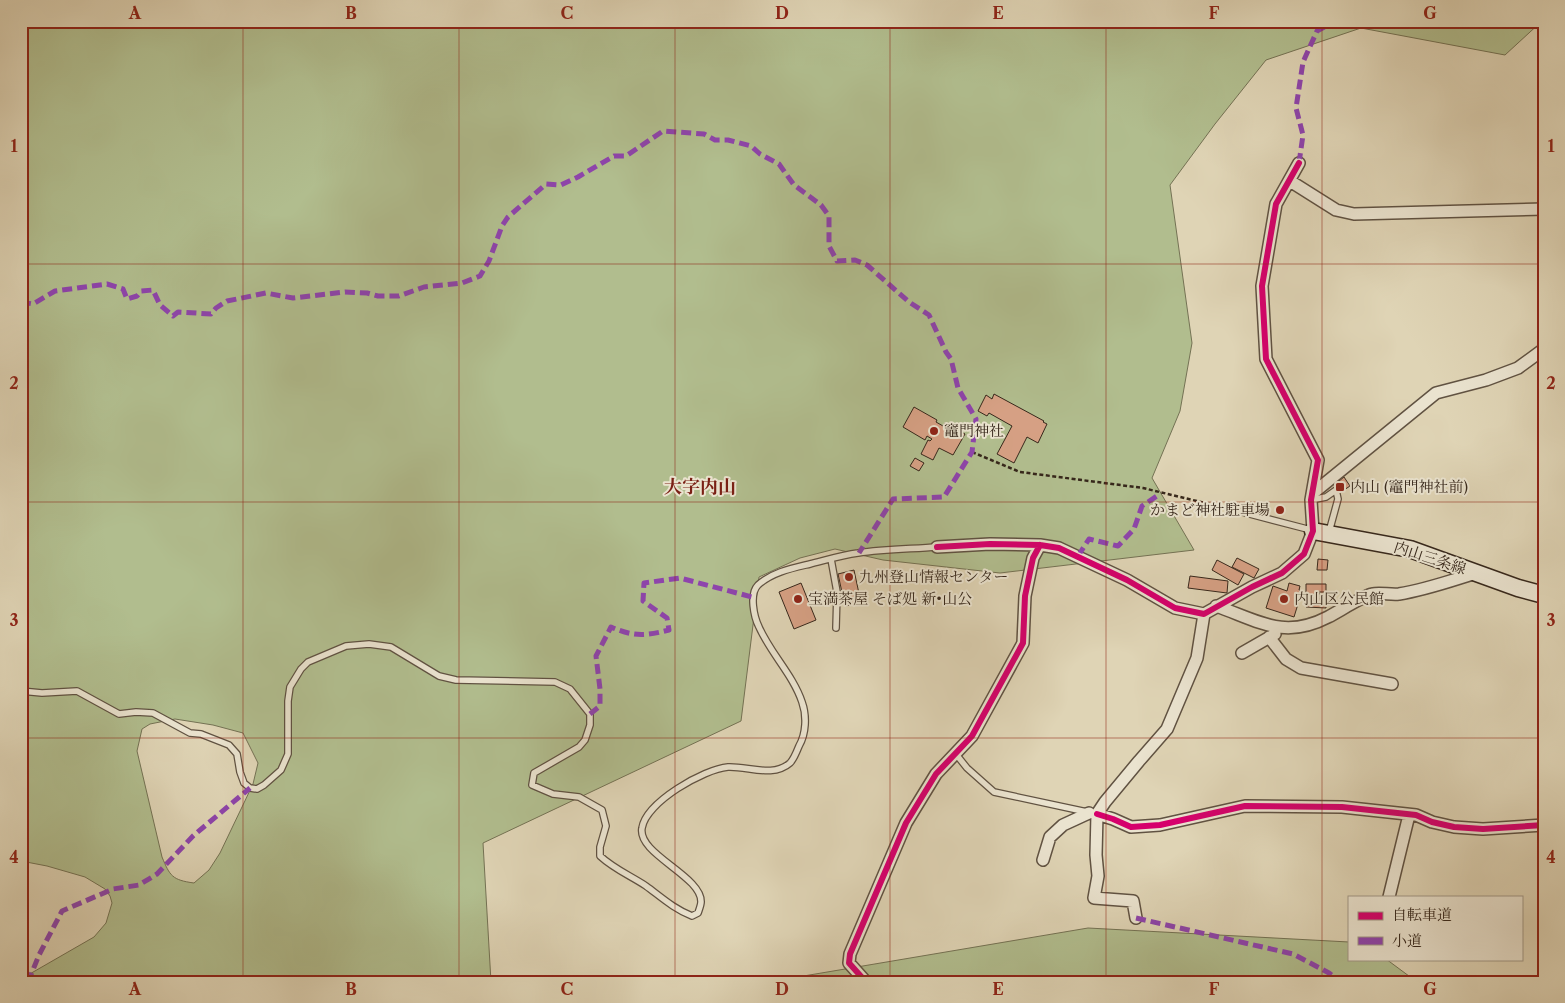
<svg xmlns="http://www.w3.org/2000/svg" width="1565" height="1003" viewBox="0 0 1565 1003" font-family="'Libre Caslon Text','Noto Serif JP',serif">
  <rect width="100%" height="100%" fill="#dfd4b5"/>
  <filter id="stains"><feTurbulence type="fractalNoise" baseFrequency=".004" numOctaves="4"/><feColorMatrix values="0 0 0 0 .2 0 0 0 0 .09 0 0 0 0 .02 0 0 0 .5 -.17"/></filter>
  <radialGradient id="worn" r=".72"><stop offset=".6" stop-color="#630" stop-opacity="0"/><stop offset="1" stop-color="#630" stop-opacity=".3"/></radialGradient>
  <!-- green -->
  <path fill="#b1bd8e" stroke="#747254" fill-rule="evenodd" d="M21 21H1542L1505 55 1361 28 1266 60 1215 124 1170 185 1192 343 1180 411 1152 478 1194 550 1000 573 883 560 835 549 800 558 759 577 741 721 483 843 491 982H21V979L94 937 106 923 112 903 110 896 105 889 85 877 47 866 21 861ZM175 719 213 725 243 733 258 763 253 784 220 853 209 870 194 883C172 880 170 876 162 857L137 751 142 729 150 724Z
    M1088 928 1349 942V959H1386L1417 982H768Z"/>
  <!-- building -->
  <path fill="#d7a185" stroke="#36271b" d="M994 394 1044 421 1043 422 1047 424 1038 443 1027 437 1014 463 997 454 1012 426 989 413 987 416 978 411 986 395 992 399Z
    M914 407 937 420 936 422 943 426 945 423 965 434 953 455 939 448 933 460 921 454 928 440 930 441 932 439 927 436 925 440 903 427Z
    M915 458 924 463 919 471 910 466Z
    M1344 477 1350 486 1344 490 1339 481Z
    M1237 558 1259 569 1254 578 1232 567Z
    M1318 559 1328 560 1327 570H1317Z
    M1217 560 1244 574 1238 585 1212 570Z
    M854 570 861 603 845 606 838 574Z
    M1190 576 1228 581 1227 593 1188 588Z
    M801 583 816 620 794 629 779 592Z
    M1289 583 1300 586 1299 590 1302 591 1294 617 1266 608 1273 586 1287 591Z
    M1306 584H1326V592H1319V599H1326V608L1306 607Z"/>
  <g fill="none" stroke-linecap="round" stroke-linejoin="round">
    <defs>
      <path id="service" d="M1311 500 1326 497 1336 490 1338 499 1329 532
        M1242 512 1311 530
        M831 559 837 592 836 628
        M21 691 42 693 77 691 119 714 136 712 153 713 190 733 201 734 229 745 237 754 240 772 244 783 250 788 257 789 264 785 281 770 288 754V701L290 687 301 669 308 662 346 646 369 644 391 647 439 676 456 680 555 682 570 689 590 714V725L585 740 579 747 534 773 532 785 553 794 579 797 602 810 606 826 600 847V856C614 869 631 876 646 886 661 897 674 909 692 916L698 913C699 910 701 905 701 902 702 876 637 854 642 828 646 802 704 769 728 767 748 766 773 778 790 763 794 759 797 751 799 746 806 734 807 716 802 702 793 675 771 654 759 627 754 617 749 594 758 585 772 572 793 568 810 564 826 560 842 555 858 553 884 549 911 549 937 547
        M955 753 967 768 994 792 1087 812"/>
      <path id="minor" d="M1290 181 1336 210 1354 214 1544 209
        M1312 494 1436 393 1486 380 1518 368 1544 349
        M937 547 990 544 1040 545 1059 548 1127 580 1175 608 1204 614 1252 587 1282 573 1304 554 1313 531 1311 500 1318 460 1266 359 1262 286 1276 204 1299 163
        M1216 606C1259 621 1284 640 1328 617 1338 612 1363 596 1372 594 1380 592 1390 595 1399 594 1425 590 1450 581 1476 573
        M1269 637 1286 659 1301 668 1392 684
        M1242 653 1275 634
        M1097 814 1113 819 1131 827 1160 825 1245 806 1342 807 1416 815 1432 822 1454 827 1483 829 1544 825
        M1043 860 1050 837 1063 825 1089 813
        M1389 897 1409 815
        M1136 918 1133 901 1094 898 1098 876 1096 855 1097 814 1105 802 1139 761 1167 729 1197 658 1204 614
        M866 982 849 963 850 954 906 823 936 774 972 736 1023 643 1025 596 1033 558 1040 545"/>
      <path id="secondary" d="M1313 531 1410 549 1518 588 1544 595"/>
    </defs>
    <!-- service casing -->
    <use href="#service" stroke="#605242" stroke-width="8"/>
    <!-- minor casing -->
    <use href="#minor" stroke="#605242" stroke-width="14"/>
    <!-- secondary casing -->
    <use href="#secondary" stroke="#36271b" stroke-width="19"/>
    <!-- path -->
    <path stroke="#36271b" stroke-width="2.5" stroke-dasharray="4 2.5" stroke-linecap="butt" d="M972 452 1020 472 1143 488 1234 510"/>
    <!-- service -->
    <use href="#service" stroke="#eae3cf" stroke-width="5.5"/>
    <!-- minor -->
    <use href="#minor" stroke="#eae3cf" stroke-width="11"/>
    <!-- secondary -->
    <use href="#secondary" stroke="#eae3cf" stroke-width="16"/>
    <!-- quiet -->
    <path stroke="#8e44ad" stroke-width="5" stroke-dasharray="10 5" stroke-linecap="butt" d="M1299 163 1303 135 1296 108 1303 62 1317 31 1336 21
      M21 302 33 304 55 291 107 284 123 289 127 299 137 296 141 291 153 290 160 305 173 316 178 312 211 314 216 308 227 301 266 293 293 298 345 292 367 293 378 296H399L424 287 462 283 480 276 489 261 502 226 508 217 546 184 561 185 578 177 614 156H626L663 131 704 134 715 140H728L751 146 760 154 779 164 794 185 821 205 829 216V246L837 261 855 260 867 265 909 302 929 315 946 352 951 359 958 388 976 419 972 452 944 497 893 499 859 553
      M1078 556 1089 539 1118 546 1134 529 1142 506 1157 496V492
      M590 714 600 706V689L596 656 611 627C634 637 645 636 669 630L667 618 643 601 644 583 680 578 752 597
      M1136 918 1293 954 1329 973 1340 982
      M28 982 39 955 62 911 113 889 139 885 157 874 193 836 250 788"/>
    <defs>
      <path id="cycleway" d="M937 547 990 544 1040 545 1059 548 1127 580 1175 608 1204 614 1252 587 1282 573 1304 554 1313 531 1311 500 1318 460 1266 359 1262 286 1276 204 1299 163
        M1097 814 1113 819 1131 827 1160 825 1245 806 1342 807 1416 815 1432 822 1454 827 1483 829 1544 825
        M866 982 849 963 850 954 906 823 936 774 972 736 1023 643 1025 596 1033 558 1040 545"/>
    </defs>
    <!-- cycleway casing -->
    <use href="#cycleway" stroke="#eae3cf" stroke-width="9"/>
    <!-- cycleway -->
    <use href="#cycleway" stroke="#d6006c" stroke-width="6"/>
  </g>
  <!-- grid -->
  <path fill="none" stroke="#8f2418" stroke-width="1" stroke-opacity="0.55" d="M243 21V982M459 21V982M675 21V982M890 21V982M1106 21V982M1322 21V982M21 264H1544M21 502H1544M21 738H1544"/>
  <!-- markers -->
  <g fill="#8f2418" stroke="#eae3cf" stroke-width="2">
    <circle cx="934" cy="431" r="5"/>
    <rect x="1335" y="482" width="10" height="10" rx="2.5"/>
    <circle cx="1280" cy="510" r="5"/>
    <circle cx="849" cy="577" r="5"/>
    <circle cx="798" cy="599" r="5"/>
    <circle cx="1284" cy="599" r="5"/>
  </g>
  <g text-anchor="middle" stroke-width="4" stroke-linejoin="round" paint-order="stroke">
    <!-- poi labels -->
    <g font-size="15" fill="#36271b" stroke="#eae3cf" text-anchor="start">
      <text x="944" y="436">竈門神社</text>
      <text x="1350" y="492">内山 (竈門神社前)</text>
      <text x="1270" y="515" text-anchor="end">かまど神社駐車場</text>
      <text x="859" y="582">九州登山情報センター</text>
      <text x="808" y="604">宝満茶屋 そば処 新•山公</text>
      <text x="1294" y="604">内山区公民館</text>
    </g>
    <!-- street labels -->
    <g font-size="15" fill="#36271b" stroke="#eae3cf">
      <text transform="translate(1430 558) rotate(18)" y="5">内山三条線</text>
    </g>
    <!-- quarter labels -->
    <g font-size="18" font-weight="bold" fill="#7a1f14" stroke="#eae3cf">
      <text x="700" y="493">大字内山</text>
    </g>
  </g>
  <!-- margin -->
  <rect width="1565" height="1003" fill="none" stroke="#dfd4b5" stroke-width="55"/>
  <!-- legend -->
  <rect x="1348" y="896" width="175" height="65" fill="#eae3cf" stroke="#a29887"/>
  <rect x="1358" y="912" width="25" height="8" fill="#d6006c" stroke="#a29887"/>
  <text x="1392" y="920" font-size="15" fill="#36271b">自転車道</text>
  <rect x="1358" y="937" width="25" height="8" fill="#8e44ad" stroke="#a29887"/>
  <text x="1392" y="946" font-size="15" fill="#36271b">小道</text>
  <rect x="28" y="28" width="1510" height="948" fill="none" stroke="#8f2418" stroke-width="2"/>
  <g font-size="16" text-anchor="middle" font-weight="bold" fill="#8f2418">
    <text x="135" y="19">A</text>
    <text x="351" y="19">B</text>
    <text x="567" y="19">C</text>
    <text x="782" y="19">D</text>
    <text x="998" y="19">E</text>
    <text x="1214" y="19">F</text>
    <text x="1430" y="19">G</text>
    <text x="14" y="152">1</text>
    <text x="1551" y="152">1</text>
    <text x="14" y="389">2</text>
    <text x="1551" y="389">2</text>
    <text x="14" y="626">3</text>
    <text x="1551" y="626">3</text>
    <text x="14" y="863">4</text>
    <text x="1551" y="863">4</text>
    <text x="135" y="995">A</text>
    <text x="351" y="995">B</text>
    <text x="567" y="995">C</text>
    <text x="782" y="995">D</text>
    <text x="998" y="995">E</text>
    <text x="1214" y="995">F</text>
    <text x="1430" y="995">G</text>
  </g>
  <rect width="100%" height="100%" filter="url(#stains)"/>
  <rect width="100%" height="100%" fill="url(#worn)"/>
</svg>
